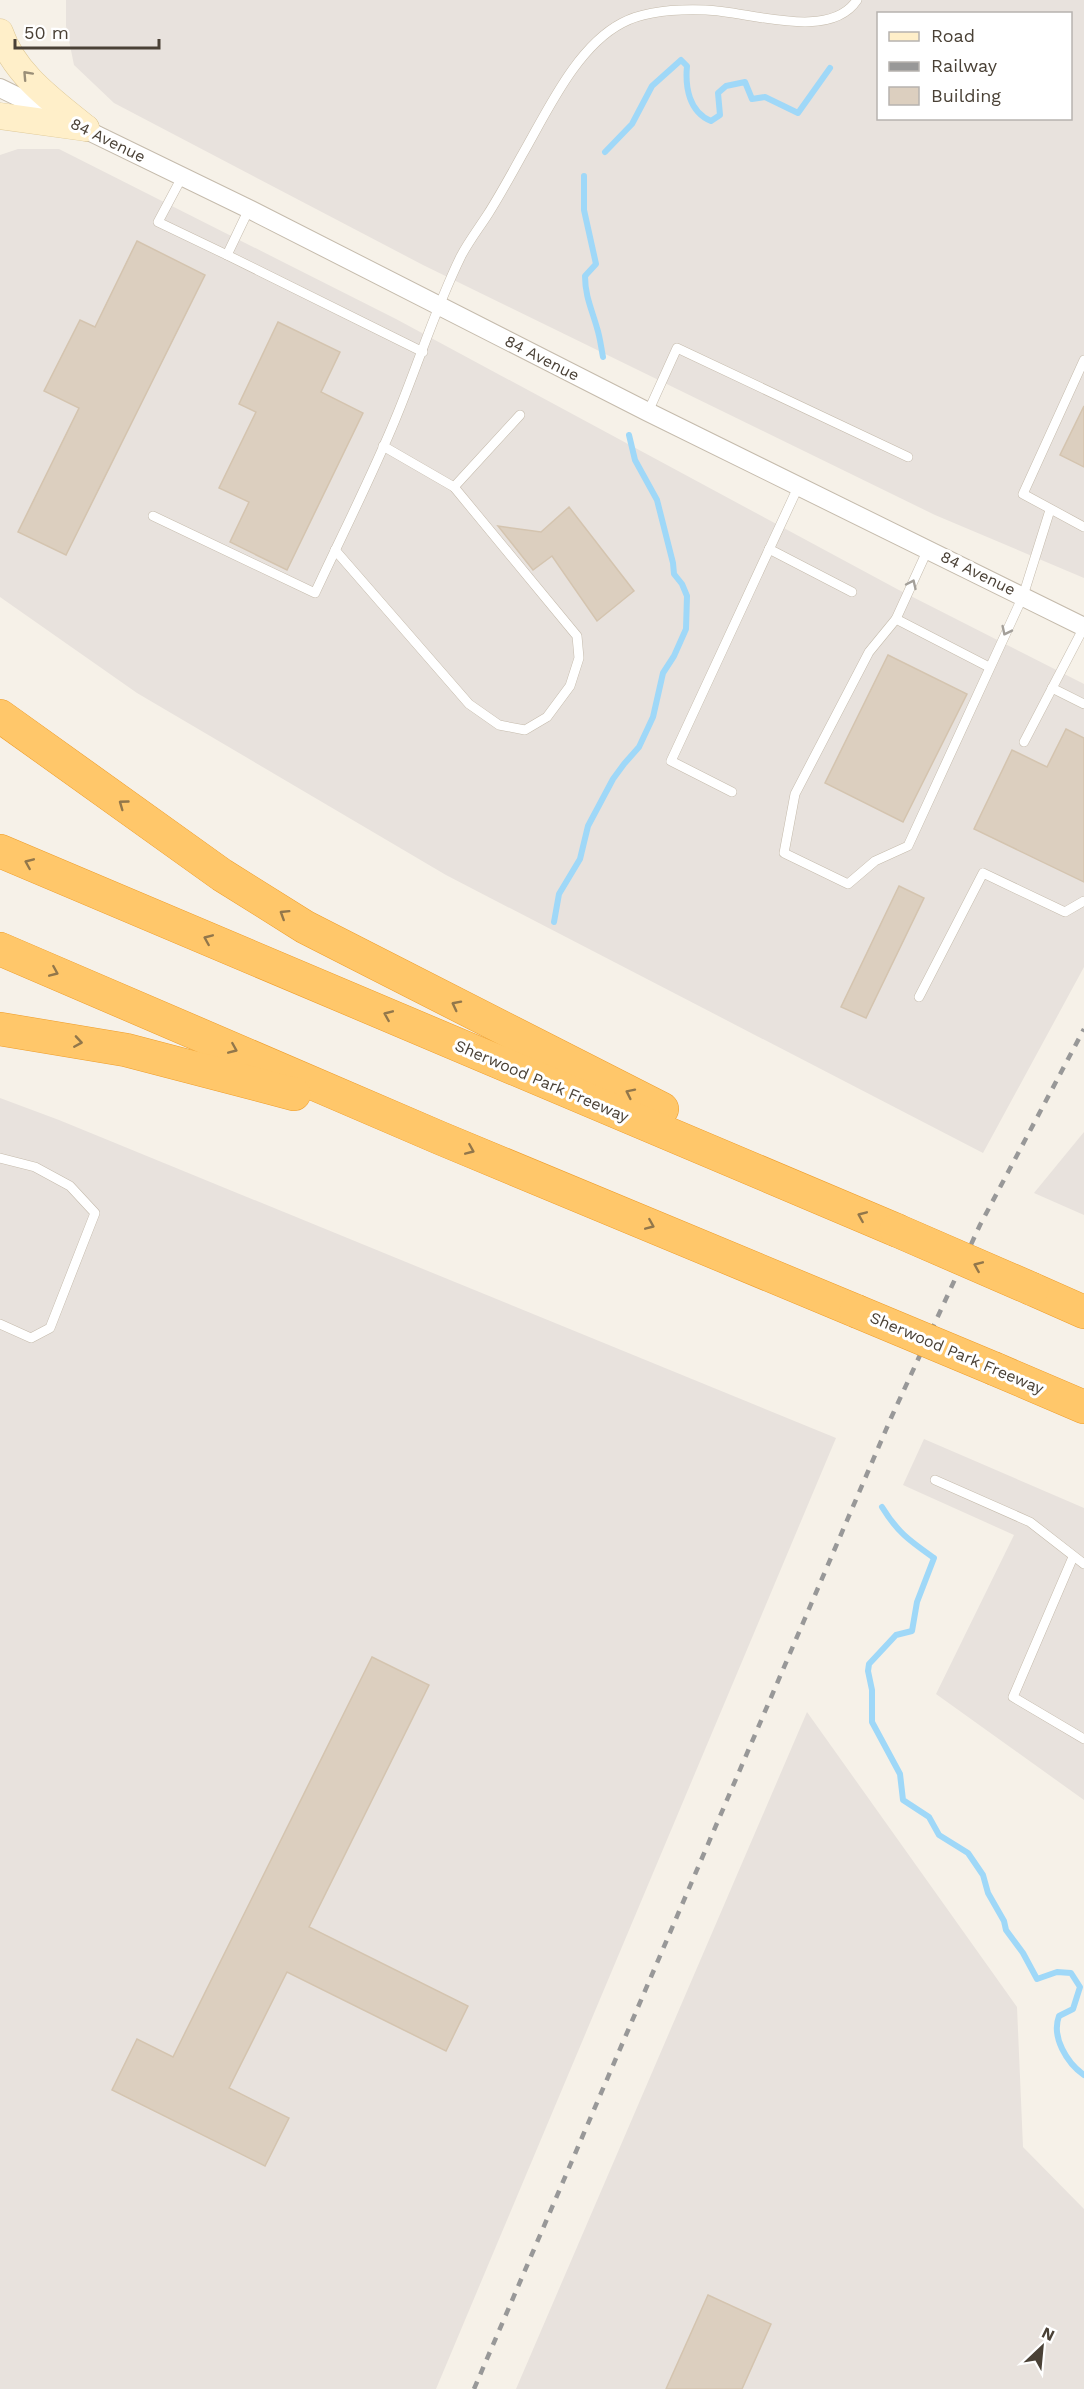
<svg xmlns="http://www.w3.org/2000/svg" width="1084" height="2389" viewBox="0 0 1084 2389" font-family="'Work Sans',sans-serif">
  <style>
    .industrial { fill: #e8e2dd; fill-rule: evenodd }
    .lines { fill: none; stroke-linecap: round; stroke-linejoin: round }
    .stream { stroke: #9fd8f8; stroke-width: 6 }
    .building { fill: #dccfbf; stroke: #d4c4af; stroke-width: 1.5 }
    .service-casing { stroke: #c5bbac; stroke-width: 10 }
    .minor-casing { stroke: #c5bbac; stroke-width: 20 }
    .secondary-casing { stroke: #ddc795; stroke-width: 27 }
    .motorway-casing { stroke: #ee9d2a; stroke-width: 34 }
    .service { stroke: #fff; stroke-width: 9 }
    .minor { stroke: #fff; stroke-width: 18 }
    .secondary { stroke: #ffefc9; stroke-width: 26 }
    .motorway { stroke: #ffc76a; stroke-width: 33 }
    .rail { stroke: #989898; stroke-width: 4.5; stroke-dasharray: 8 8; stroke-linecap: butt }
    .motorway-bridge-casing { stroke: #ee9d2a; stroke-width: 34; stroke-linecap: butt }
    .motorway-bridge { stroke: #ffc76a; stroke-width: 33 }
    .oneway { stroke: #9b8f78 }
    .oneway2 { stroke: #a4a09a }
    .oneway3 { stroke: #92774b }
    .labels { text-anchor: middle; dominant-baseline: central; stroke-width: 6; stroke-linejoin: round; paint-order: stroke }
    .street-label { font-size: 16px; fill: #4a4136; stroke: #fff }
  </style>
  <rect width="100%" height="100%" fill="#f6f1e8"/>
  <g class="industrial">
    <path d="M66,0H1084V578L935,515L423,265L114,103L74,65L66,26ZM878,14H1070V118H878Z"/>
    <path d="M18,149H59L396,319L897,589L1084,684V967L983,1153L446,875L137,693L0,597V155Z"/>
    <path d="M0,1098L59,1120L836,1438L436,2389H0Z"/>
    <path d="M1084,1132V1215L1034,1193Z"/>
    <path d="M924,1439L1084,1508V1800L936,1694L1014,1535L903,1485Z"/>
    <path d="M807,1712L1017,2007L1023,2147L1084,2209V2389H516Z"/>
  </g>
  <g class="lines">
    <g class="stream">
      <path d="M605,152L632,124L652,86L681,60L687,66C685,87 689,112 711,121L720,115L718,93L726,86L745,82L752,99L765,97L798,113L830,68"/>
      <path d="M584,176V210L596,264L585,276C585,296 592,310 597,328C600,337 601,347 603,357"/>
      <path d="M554,922L559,894L580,859L588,826L613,779L624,764L639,747L653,717L663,673L674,656L686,629L687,596L682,584L674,574L673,563L657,500L635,460L629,435"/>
      <path d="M882,1507C898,1533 910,1541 934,1558L917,1602L912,1631L896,1635L869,1664L868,1671L872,1690V1722L900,1774L903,1800L929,1817L939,1835L968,1853L983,1875L988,1893L1004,1921L1006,1930L1023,1953L1037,1979L1057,1972L1071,1973L1080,1987L1073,2009L1059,2016C1051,2037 1067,2063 1084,2075"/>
    </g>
  </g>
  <g class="building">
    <path d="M137,241L205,275L66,555L18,532L79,408L44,391L80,320L95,327Z"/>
    <path d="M278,322L340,352L321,392L363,413L287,570L230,542L249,502L219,488L256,412L239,404Z"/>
    <path d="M1084,406V467L1060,455Z"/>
    <path d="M569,507L634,591L597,621L552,556L533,570L498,526L541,532Z"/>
    <path d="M888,655L967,694L903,822L825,783Z"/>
    <path d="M1066,729L1084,738V882L974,829L1012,750L1047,767Z"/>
    <path d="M899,886L924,898L866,1018L841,1007Z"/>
    <path d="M372,1657L429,1685L309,1927L468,2006L446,2051L287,1972L229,2088L289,2118L265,2166L112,2090L137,2039L173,2057Z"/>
    <path d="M708,2295L771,2324L742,2389H666Z"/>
  </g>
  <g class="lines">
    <defs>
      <g id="service">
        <path d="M182,177L158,222L227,255"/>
        <path d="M249,209L227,255L423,352"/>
        <path d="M1084,360L1023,494L1084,527"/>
        <path d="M648,412L677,348L908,457"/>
        <path d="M383,446L454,487"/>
        <path d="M153,516L315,593C342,535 371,478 395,420C418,365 435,309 461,256C469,241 479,228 488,214C500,195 511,175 522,155C547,112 576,47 622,23C646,10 679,9 706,10C748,11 829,42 857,0"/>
        <path d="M769,549L852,592"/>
        <path d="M928,549L896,619L869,652L795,794L784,853L848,884L875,861L908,846L1023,596L1050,510"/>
        <path d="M335,550L469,704L499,725L525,730L547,717L570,686L579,658L577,636L454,487L520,415"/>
        <path d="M896,619L989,667"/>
        <path d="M1052,688L1084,704"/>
        <path d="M1024,742L1084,627"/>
        <path d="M732,792L671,761L799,485"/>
        <path d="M919,997L983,873L1065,912L1084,901"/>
        <path d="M0,1158L35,1167L70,1186L95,1213L50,1328L31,1338L0,1324"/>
        <path d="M935,1480L1030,1522L1084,1564"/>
        <path d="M1073,1557L1013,1697L1084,1739"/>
      </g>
      <path id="minor" d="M0,88L249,209L648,412L1084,627"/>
      <g id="secondary">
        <path d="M0,32C14,74 53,101 86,128"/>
        <path d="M0,116L86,128"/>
      </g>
      <g id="motorway">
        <path d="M0,716L222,875L305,927L662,1109"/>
        <path d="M0,851L896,1230"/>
        <path d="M0,949L440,1138L856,1311"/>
        <path d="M0,1029L126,1050L294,1094"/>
        <path d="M1032,1289L1084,1312"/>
        <path d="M995,1369L1084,1407"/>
      </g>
    </defs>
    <use href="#service" class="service-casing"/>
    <use href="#minor" class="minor-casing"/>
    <use href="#secondary" class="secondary-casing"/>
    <use href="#motorway" class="motorway-casing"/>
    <use href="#service" class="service"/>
    <use href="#minor" class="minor"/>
    <use href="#secondary" class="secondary"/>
    <use href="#motorway" class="motorway"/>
    <path class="rail" d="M474,2389L891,1418L980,1225L1084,1029"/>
    <defs>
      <g id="motorway-bridge">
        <path d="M896,1230L1032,1289"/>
        <path d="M856,1311L995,1369"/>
      </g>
    </defs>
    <use href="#motorway-bridge" class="motorway-bridge-casing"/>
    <use href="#motorway-bridge" class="motorway-bridge"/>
  </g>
  <defs><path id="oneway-chevron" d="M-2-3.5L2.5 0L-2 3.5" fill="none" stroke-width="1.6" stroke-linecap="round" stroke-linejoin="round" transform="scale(1.5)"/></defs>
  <use class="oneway" href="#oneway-chevron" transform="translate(27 75) rotate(-133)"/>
  <g class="oneway2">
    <use href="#oneway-chevron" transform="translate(912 584) rotate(-65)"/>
    <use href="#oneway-chevron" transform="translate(1006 631) rotate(116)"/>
  </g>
  <g class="oneway3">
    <use href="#oneway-chevron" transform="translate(123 804) rotate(-144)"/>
    <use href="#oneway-chevron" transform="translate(29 863) rotate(-157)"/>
    <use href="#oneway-chevron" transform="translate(284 914) rotate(-148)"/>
    <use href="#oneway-chevron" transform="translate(208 939) rotate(-157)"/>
    <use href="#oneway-chevron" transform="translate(54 972) rotate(23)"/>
    <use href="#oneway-chevron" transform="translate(456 1005) rotate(-153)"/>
    <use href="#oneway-chevron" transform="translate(388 1015) rotate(-157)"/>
    <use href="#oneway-chevron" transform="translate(78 1042) rotate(9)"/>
    <use href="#oneway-chevron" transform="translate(233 1049) rotate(23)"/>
    <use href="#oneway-chevron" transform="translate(630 1093) rotate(-154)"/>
    <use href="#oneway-chevron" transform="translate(470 1150) rotate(23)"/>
    <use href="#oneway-chevron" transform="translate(862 1216) rotate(-157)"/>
    <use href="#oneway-chevron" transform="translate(650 1225) rotate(23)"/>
    <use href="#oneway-chevron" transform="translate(978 1266) rotate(-157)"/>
  </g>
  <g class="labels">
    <g class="street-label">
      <text transform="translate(108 140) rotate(26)">84 Avenue</text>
      <text transform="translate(542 358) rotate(27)">84 Avenue</text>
      <text transform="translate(978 573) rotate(26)">84 Avenue</text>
      <text transform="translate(542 1081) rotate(23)">Sherwood Park Freeway</text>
      <text transform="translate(957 1353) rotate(23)">Sherwood Park Freeway</text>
    </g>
  </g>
  <rect x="877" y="12" width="195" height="108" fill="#ffffff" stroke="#b7b3af" stroke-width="1.5"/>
  <rect x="889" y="32" width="30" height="9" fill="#ffefc9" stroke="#b7b3af" stroke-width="1.5"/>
  <text x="931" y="42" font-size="18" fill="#4a4136">Road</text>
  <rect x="889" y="62" width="30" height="9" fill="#989898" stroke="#b7b3af" stroke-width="1.5"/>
  <text x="931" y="72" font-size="18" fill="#4a4136">Railway</text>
  <rect x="889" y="87" width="30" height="18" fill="#dccfbf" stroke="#b7b3af" stroke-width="1.5"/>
  <text x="931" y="102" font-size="18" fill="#4a4136">Building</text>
  <g transform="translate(1042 2347) rotate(26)" stroke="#ffffff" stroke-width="4.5" paint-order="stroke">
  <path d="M0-4.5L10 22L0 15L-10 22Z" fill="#4a4136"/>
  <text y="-9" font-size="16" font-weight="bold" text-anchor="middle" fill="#4a4136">N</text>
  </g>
  <path d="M15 39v9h144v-9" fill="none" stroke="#4a4136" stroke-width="3"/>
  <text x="24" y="39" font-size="18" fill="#4a4136" stroke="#ffffff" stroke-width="4.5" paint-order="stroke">50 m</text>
</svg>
